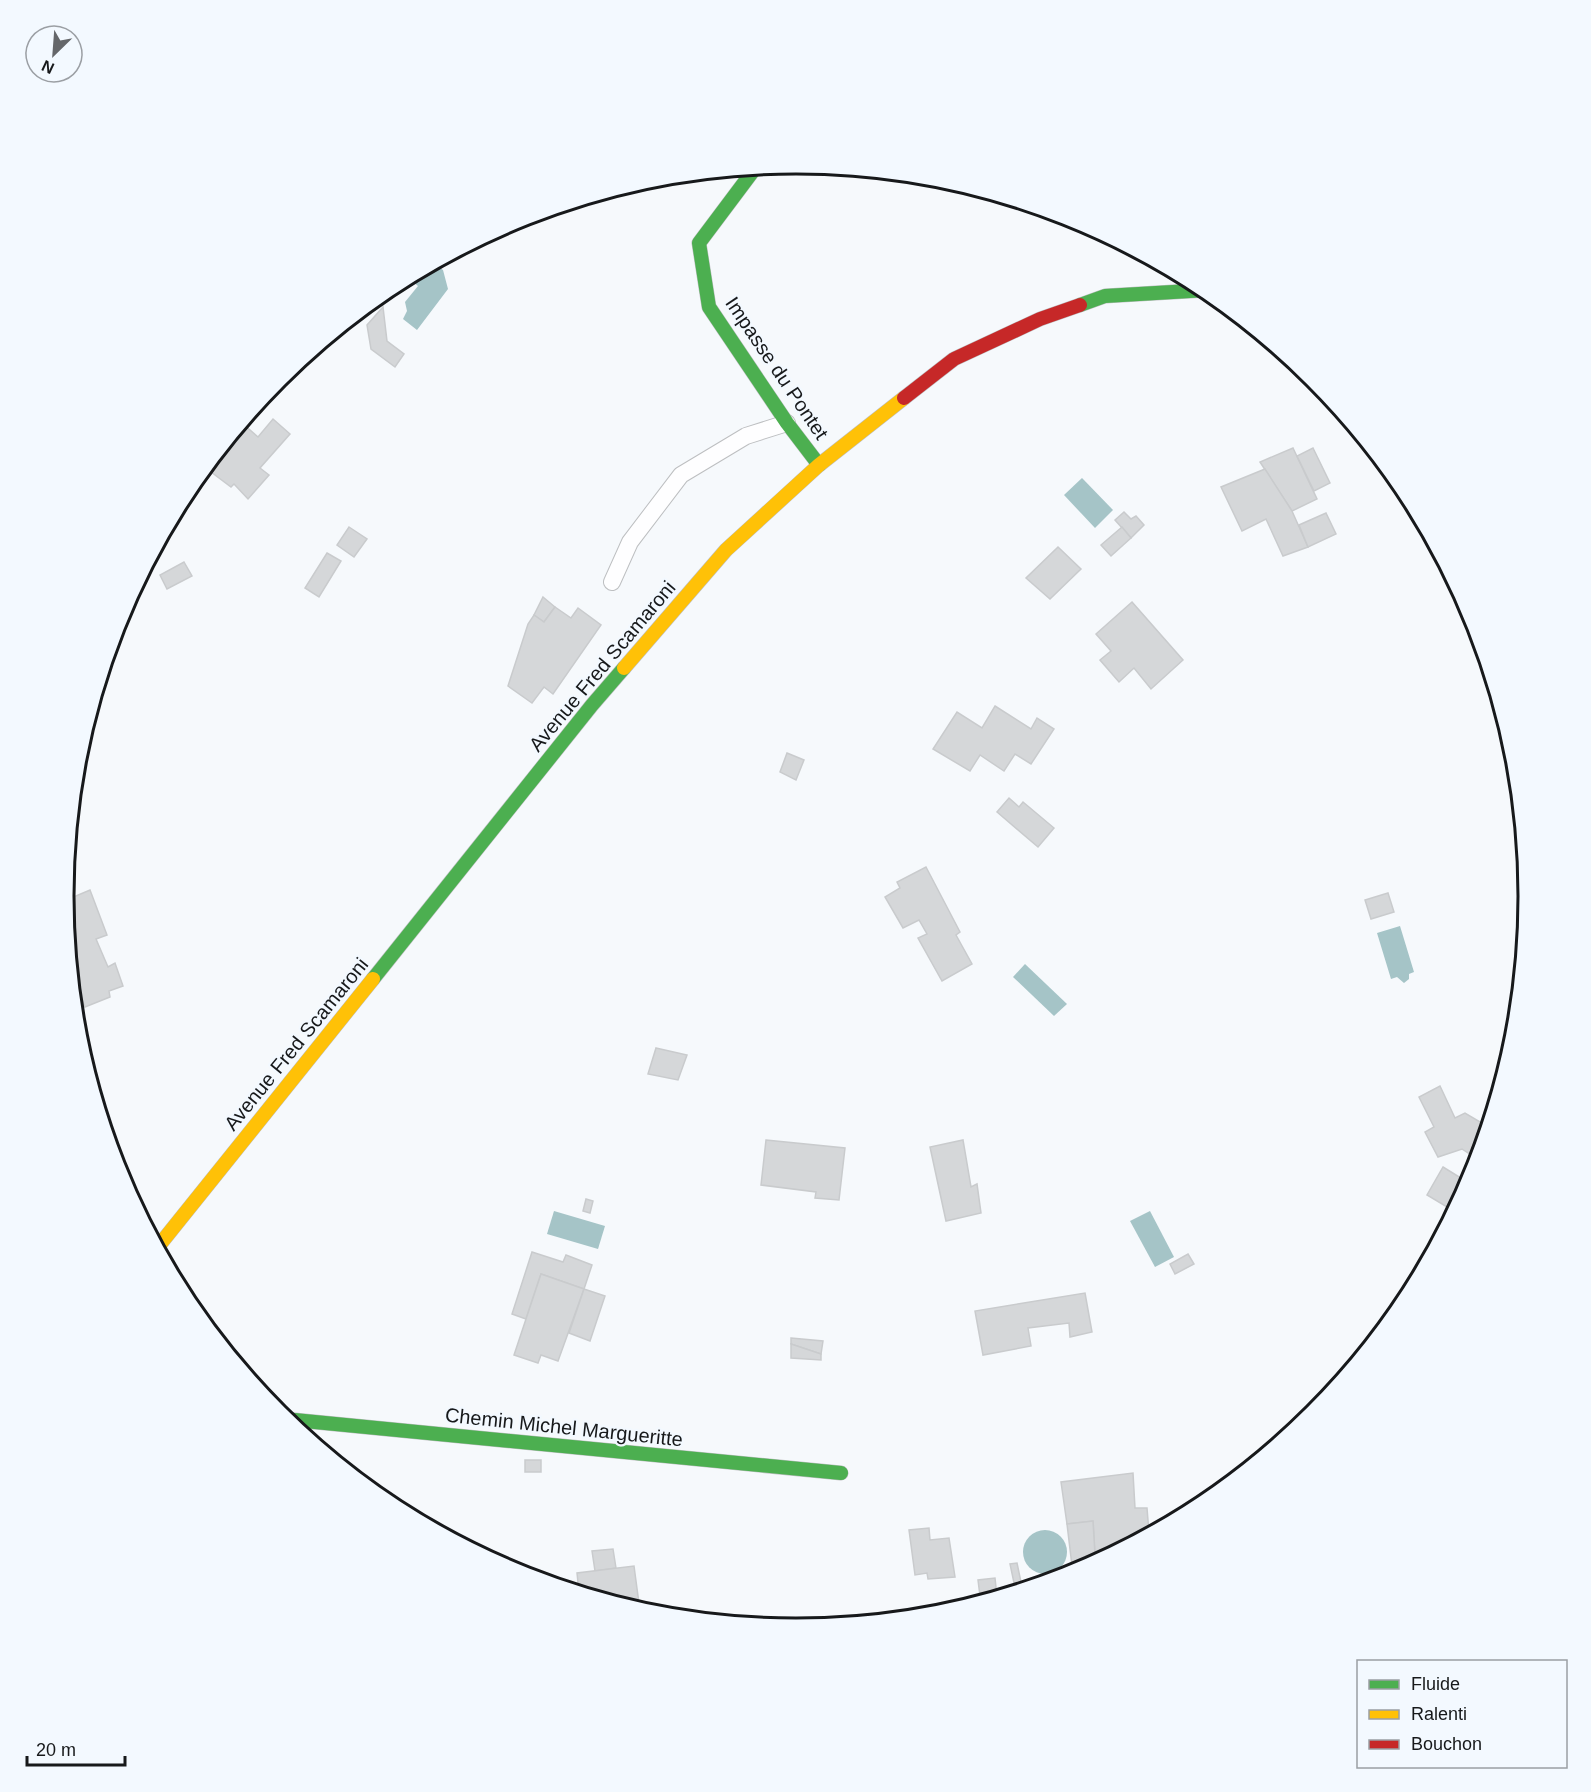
<svg xmlns="http://www.w3.org/2000/svg" width="1591" height="1792" viewBox="0 0 1591 1792" font-family="Arial,sans-serif">
  <style>
    .water { fill: #a5c4c7 }
    .building { fill: #d5d7d9; stroke: #c9cbcd; stroke-width: 1.5 }
    .lines { fill: none; stroke-linecap: round; stroke-linejoin: round }
    .lane-casing { stroke: #bdbfc1; stroke-width: 18 }
    .fast-casing { stroke: #bdbfc1; stroke-width: 15 }
    .slow-casing { stroke: #bdbfc1; stroke-width: 15 }
    .jam-casing { stroke: #bdbfc1; stroke-width: 15 }
    .lane { stroke: #fefeff; stroke-width: 16 }
    .fast { stroke: #4caf50; stroke-width: 14 }
    .slow { stroke: #ffc107; stroke-width: 14 }
    .jam { stroke: #c62828; stroke-width: 14 }
    .labels { text-anchor: middle; dominant-baseline: central; stroke-width: 4.5; stroke-linejoin: round; paint-order: stroke }
    .street-label { font-size: 20px; fill: #17191b; stroke: #f3f9ff }
    .rim { fill: none; stroke: #17191b; stroke-width: 3 }
  </style>
  <rect width="100%" height="100%" fill="#f6f9fc"/>
  <g class="water">
    <path d="M434,263L443,270L448,289L417,330L403,319L407,311L405,302L418,286L412,281L420,270Z"/>
    <path d="M1082,478L1113,510L1095,528L1064,495Z"/>
    <path d="M1400,926L1414,972L1409,974V979L1404,983L1397,977L1391,979L1377,933Z"/>
    <path d="M1025,964L1067,1004L1054,1016L1013,977Z"/>
    <path d="M554,1211L605,1226L598,1249L547,1234Z"/>
    <path d="M1150,1211L1174,1257L1155,1267L1130,1221Z"/>
    <circle cx="1045" cy="1552" r="22"/>
  </g>
  <g class="building">
    <path d="M383,307L387,341L404,354L395,367L371,349L367,325Z"/>
    <path d="M273,419L290,434L260,468L269,475L248,499L234,484L231,487L207,469L196,483L193,481L241,422L258,437Z"/>
    <path d="M1293,448L1317,499L1292,511L1260,462Z"/>
    <path d="M1313,448L1330,483L1314,491L1297,456Z"/>
    <path d="M1265,469L1292,511L1308,547L1283,556L1266,519L1242,531L1221,487Z"/>
    <path d="M1124,512L1131,519L1136,516L1144,525L1131,538L1115,520Z"/>
    <path d="M1326,513L1336,534L1308,547L1299,525Z"/>
    <path d="M349,527L367,539L354,557L337,545Z"/>
    <path d="M1122,527L1131,538L1111,556L1101,545Z"/>
    <path d="M1058,547L1081,569L1050,599L1026,578Z"/>
    <path d="M327,553L341,561L319,597L305,588Z"/>
    <path d="M184,562L192,576L167,589L160,575Z"/>
    <path d="M543,597L555,607L544,622L534,615Z"/>
    <path d="M1132,602L1183,660L1151,689L1134,668L1119,682L1100,660L1111,651L1096,634Z"/>
    <path d="M555,607L571,618L578,608L601,625L553,694L544,687L532,703L508,686L528,624L534,615L544,622Z"/>
    <path d="M995,706L1031,729L1037,718L1054,729L1031,764L1015,754L1004,771L980,755L970,771L933,749L957,712L982,728Z"/>
    <path d="M787,753L804,760L796,780L780,772Z"/>
    <path d="M1009,798L1019,807L1023,802L1054,828L1038,847L997,812Z"/>
    <path d="M926,867L960,932L956,935L972,964L942,981L918,938L927,934L919,920L903,928L885,897L900,888L897,882Z"/>
    <path d="M90,890L107,935L96,939L108,967L115,963L123,986L109,991L110,997L85,1007L70,968L64,901Z"/>
    <path d="M1388,893L1394,912L1371,919L1365,900Z"/>
    <path d="M656,1048L687,1055L678,1080L648,1074Z"/>
    <path d="M1440,1086L1455,1118L1465,1113L1487,1126L1483,1133L1485,1134L1476,1165L1472,1162L1474,1157L1462,1149L1438,1157L1425,1132L1434,1127L1419,1097Z"/>
    <path d="M766,1140L845,1148L839,1200L815,1198L816,1192L761,1185Z"/>
    <path d="M963,1140L971,1187L977,1184L981,1213L946,1221L930,1147Z"/>
    <path d="M1443,1167L1469,1183L1452,1210L1427,1195Z"/>
    <path d="M586,1199L593,1201L590,1213L583,1211Z"/>
    <path d="M532,1252L563,1262L566,1255L592,1265L584,1289L541,1274L526,1319L512,1314Z"/>
    <path d="M1188,1254L1194,1264L1175,1274L1170,1264Z"/>
    <path d="M541,1274L584,1289L558,1361L541,1355L538,1363L514,1355Z"/>
    <path d="M584,1289L605,1296L590,1341L569,1333Z"/>
    <path d="M1085,1293L1092,1332L1070,1337L1069,1323L1028,1328L1031,1346L983,1355L975,1311Z"/>
    <path d="M791,1338L823,1341L821,1354L791,1344Z"/>
    <path d="M791,1344L821,1354V1360L791,1358Z"/>
    <rect x="525" y="1460" width="16" height="12"/>
    <path d="M1133,1473L1135,1508H1147L1149,1533L1087,1567L1086,1556L1095,1555L1093,1521L1067,1524L1061,1482Z"/>
    <path d="M1093,1521L1095,1555L1086,1556L1087,1567L1073,1574L1067,1524Z"/>
    <path d="M929,1528L930,1540L949,1538L955,1577L928,1579L927,1573L915,1575L909,1530Z"/>
    <path d="M613,1549L616,1568L595,1571L592,1551Z"/>
    <path d="M1017,1563L1021,1582L1014,1583L1010,1564Z"/>
    <path d="M634,1566L640,1611L579,1592L577,1573Z"/>
    <path d="M995,1578L997,1597L983,1601L982,1596H980L978,1580Z"/>
  </g>
  <g class="lines">
    <defs>
      <path id="lane" d="M612,582L630,542L681,475L746,436L787,423"/>
      <g id="fast">
        <path d="M756,167L699,243L709,307L787,423L819,465"/>
        <path d="M1080,305L1105,296L1207,290"/>
        <path d="M373,979L592,705L624,668"/>
        <path d="M284,1419L841,1473"/>
      </g>
      <g id="slow">
        <path d="M624,668L726,550L819,465L904,398"/>
        <path d="M157,1248L373,979"/>
      </g>
      <path id="jam" d="M904,398L954,359L1040,319L1080,305"/>
    </defs>
    <use href="#lane" class="lane-casing"/>
    <use href="#fast" class="fast-casing"/>
    <use href="#slow" class="slow-casing"/>
    <use href="#jam" class="jam-casing"/>
    <use href="#lane" class="lane"/>
    <use href="#fast" class="fast"/>
    <use href="#slow" class="slow"/>
    <use href="#jam" class="jam"/>
  </g>
  <g class="labels">
    <g class="street-label">
      <text transform="translate(777 368) rotate(56)">Impasse du Pontet</text>
      <text transform="translate(602 666) rotate(-50)">Avenue Fred Scamaroni</text>
      <text transform="translate(296 1044) rotate(-51)">Avenue Fred Scamaroni</text>
      <text transform="translate(564 1427) rotate(6)">Chemin Michel Margueritte</text>
    </g>
  </g>
  <path d="M0 0H1591V1792H0ZM74 896a722 722 0 1 1 1444 0a722 722 0 1 1-1444 0Z" fill="#f3f9ff" fill-rule="evenodd"/>
  <path class="rim" d="M74 896a722 722 0 1 1 1444 0a722 722 0 1 1-1444 0Z"/>
  <rect x="1357" y="1660" width="210" height="108" fill="#f3f9ff" stroke="#9b9fa4" stroke-width="1.5"/>
  <rect x="1369" y="1680" width="30" height="9" fill="#4caf50" stroke="#9b9fa4" stroke-width="1.5"/>
  <text x="1411" y="1690" font-size="18" fill="#17191b">Fluide</text>
  <rect x="1369" y="1710" width="30" height="9" fill="#ffc107" stroke="#9b9fa4" stroke-width="1.5"/>
  <text x="1411" y="1720" font-size="18" fill="#17191b">Ralenti</text>
  <rect x="1369" y="1740" width="30" height="9" fill="#c62828" stroke="#9b9fa4" stroke-width="1.5"/>
  <text x="1411" y="1750" font-size="18" fill="#17191b">Bouchon</text>
  <g transform="translate(54 54) rotate(205)"><circle r="28" fill="#f3f9ff" stroke="#9b9fa4" stroke-width="1.5"/>
  <path d="M0-4.5L10 22L0 15L-10 22Z" fill="#65676a"/>
  <text y="-9" font-size="16" font-weight="bold" text-anchor="middle" fill="#17191b">N</text>
  </g>
  <path d="M27 1756v9h98v-9" fill="none" stroke="#17191b" stroke-width="3"/>
  <text x="36" y="1756" font-size="18" fill="#17191b" stroke="#f3f9ff" stroke-width="4.5" paint-order="stroke">20 m</text>
</svg>
